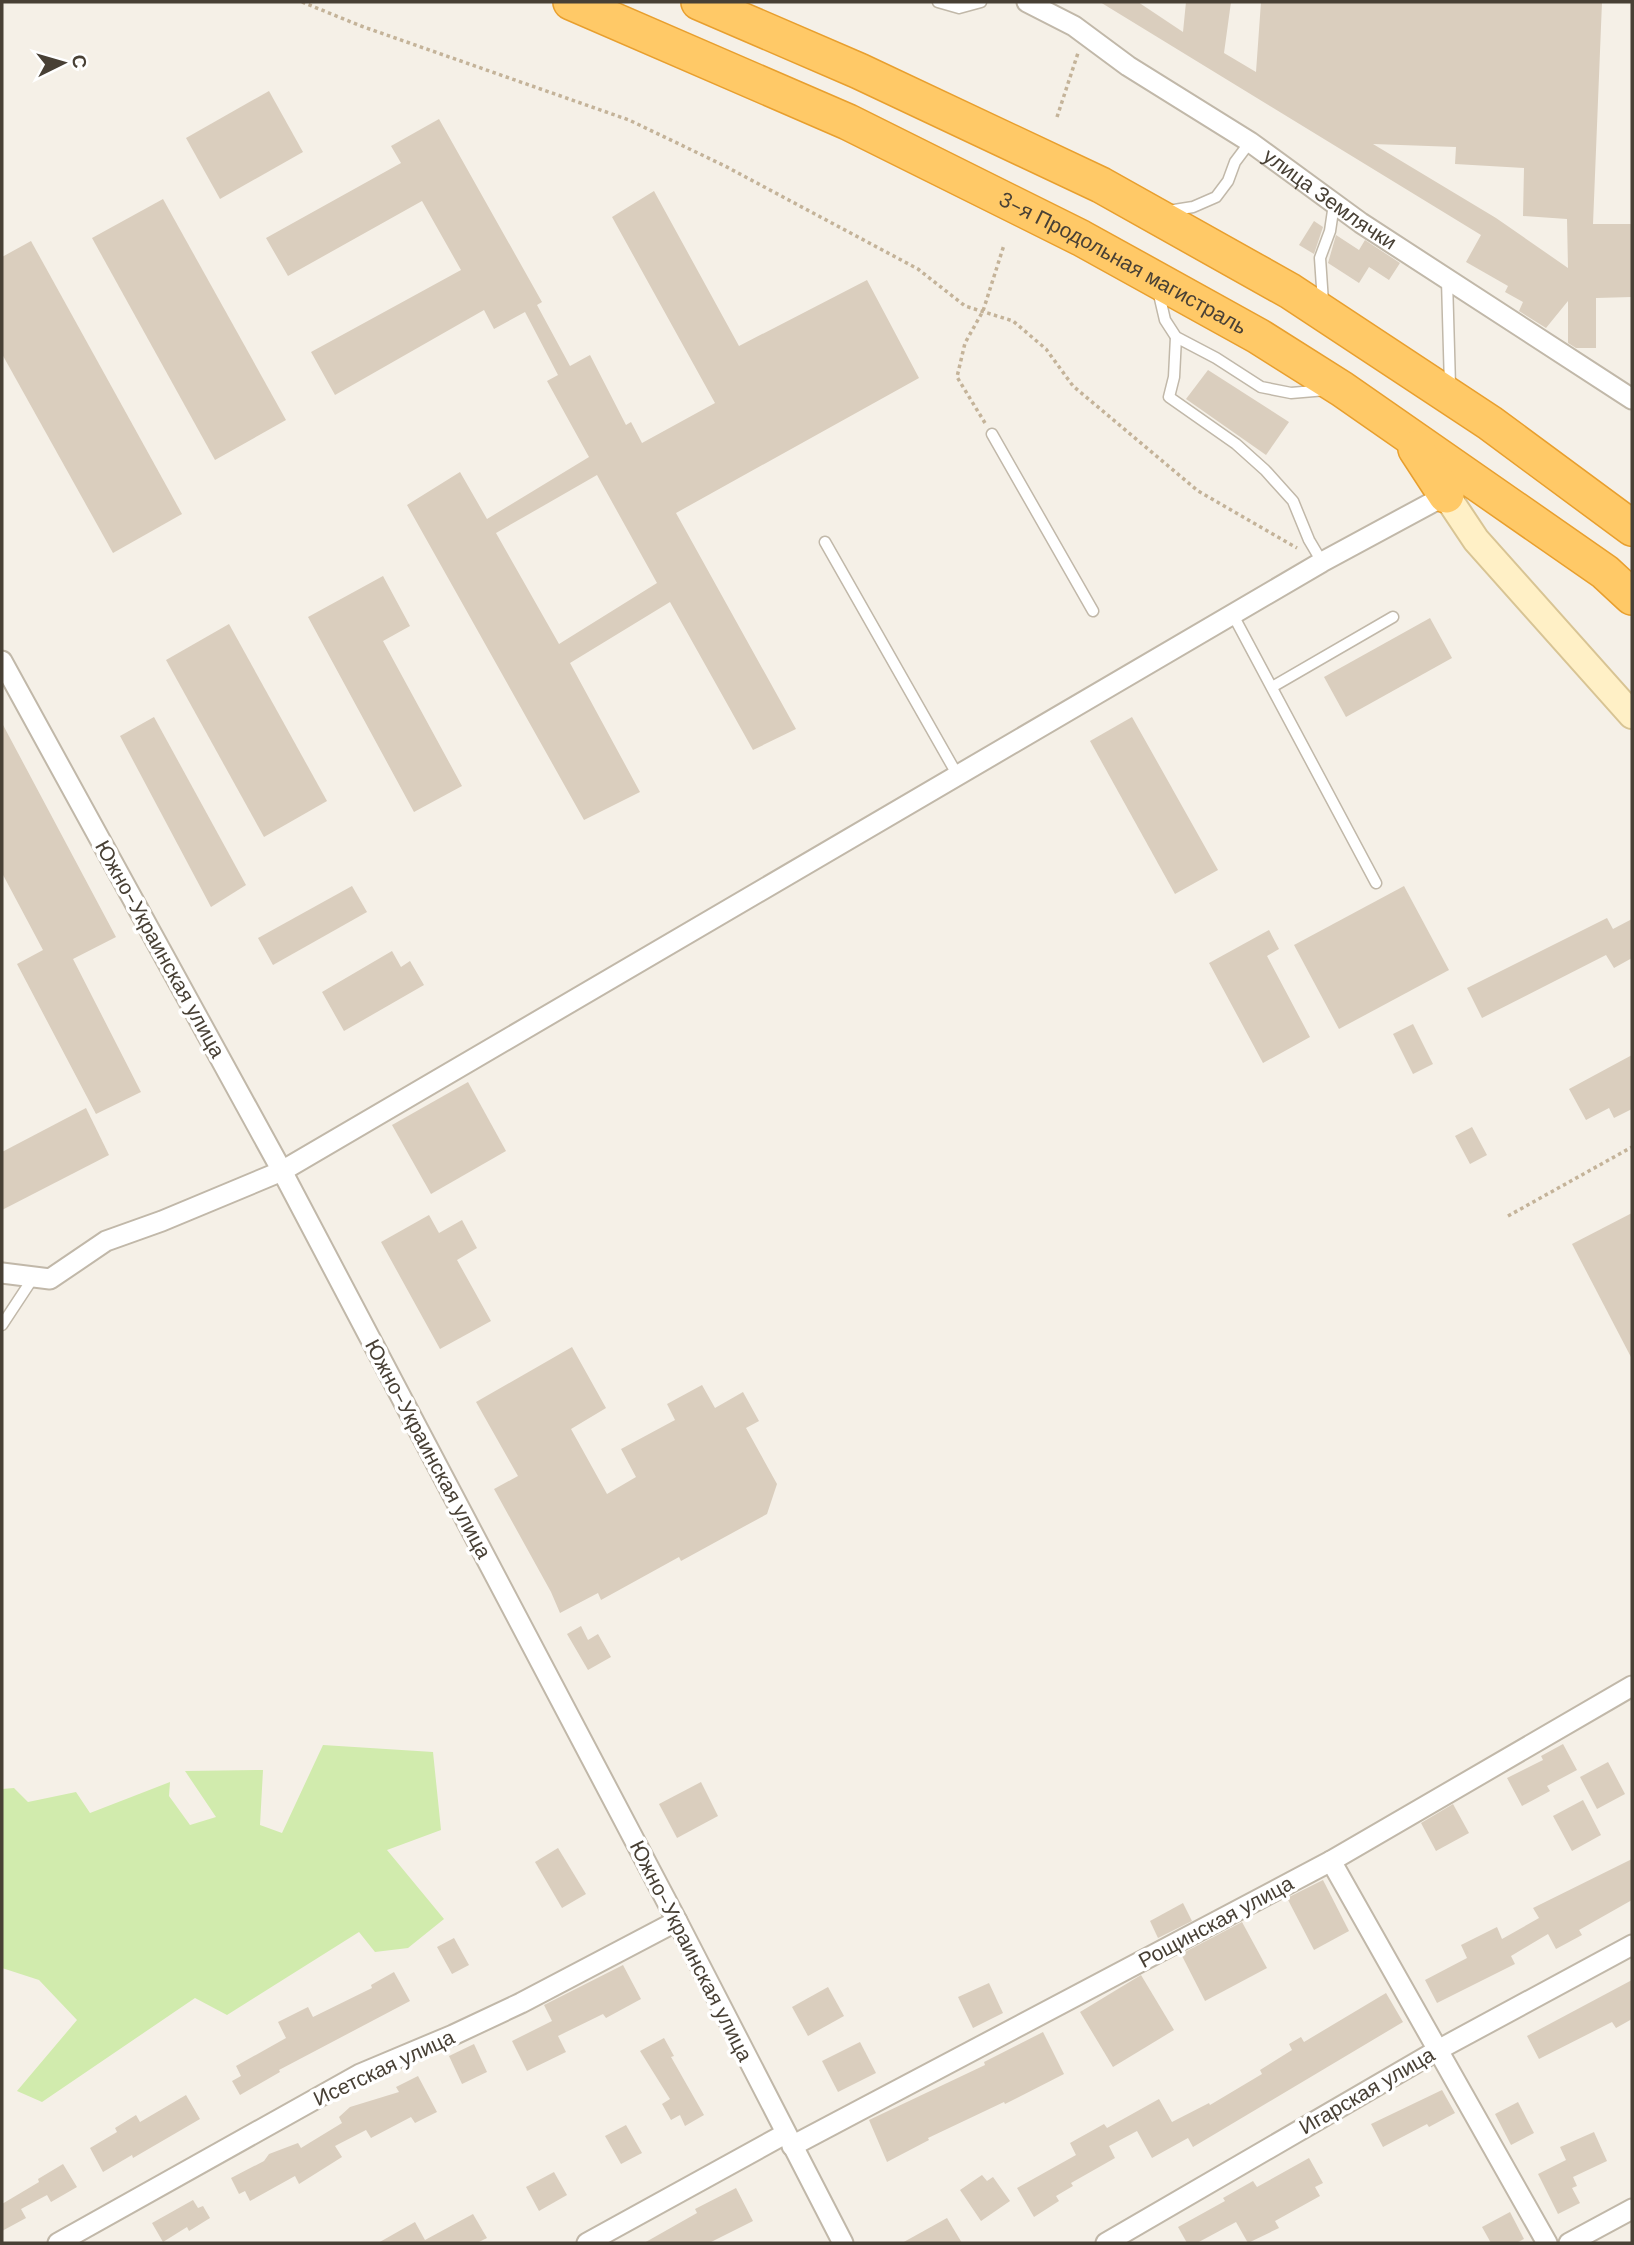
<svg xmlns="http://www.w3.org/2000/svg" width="1634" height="2245" viewBox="0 0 1634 2245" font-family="'DM Sans',sans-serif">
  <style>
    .green { fill: #d1ebad }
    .building { fill: #dacebe; fill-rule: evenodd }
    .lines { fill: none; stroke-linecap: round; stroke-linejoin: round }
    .lane-casing { stroke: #c1b8a9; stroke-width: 13 }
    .street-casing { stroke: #c1b8a9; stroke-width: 23 }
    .secondary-casing { stroke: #d8c494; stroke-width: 30 }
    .highway-casing { stroke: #e89f2e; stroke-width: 38 }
    .path { stroke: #c4b399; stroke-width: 3.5; stroke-dasharray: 3.5 3.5; stroke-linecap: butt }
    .lane { stroke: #fff; stroke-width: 10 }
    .street { stroke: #fff; stroke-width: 19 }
    .secondary { stroke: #fff0c6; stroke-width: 26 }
    .highway { stroke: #ffc967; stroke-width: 35 }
    .labels { text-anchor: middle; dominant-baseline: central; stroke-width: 7; stroke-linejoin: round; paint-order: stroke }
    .street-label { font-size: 21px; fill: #484035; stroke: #fff }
  </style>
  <rect width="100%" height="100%" fill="#f5f0e7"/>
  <path class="green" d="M323,1745L433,1752L441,1830L387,1850L444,1919L408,1948L375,1952L359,1932L227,2015L195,1998L42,2102L17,2091L77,2020L39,1980L2,1968V1789L14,1788L28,1802L76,1792L90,1813L170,1782L169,1796L190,1825L216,1817L185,1771L263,1770L260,1825L282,1833Z"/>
  <g class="building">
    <path d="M1100,2H1138L1183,32L1186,2H1231L1224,53L1256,72L1261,2H1602L1593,224H1632V297L1596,298V348H1576L1568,343V301L1546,328L1519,311L1523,302L1505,292L1508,286L1466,262L1481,235ZM1373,144L1456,147L1455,164L1524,168L1523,216L1567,219L1568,268L1496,218Z"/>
    <path d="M269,91L303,152L220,199L186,138Z"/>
    <path d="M439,119L542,302L537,305L570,366L590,355L626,425L631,422L642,443L715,403L612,217L654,191L739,346L867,280L919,378L676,513L796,729L753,750L670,602L570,663L640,792L584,820L407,505L460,472L487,519L589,457L547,381L558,375L525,312L494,329L484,310L335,395L311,352L461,270L422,201L288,276L266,238L401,163L391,146ZM597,475L657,583L559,644L496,533Z"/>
    <path d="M163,199L286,420L215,460L92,238Z"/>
    <path d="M1314,221L1323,227L1314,254L1299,245Z"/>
    <path d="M1336,235L1359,250L1365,240L1400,263L1389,280L1369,267L1359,283L1328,263Z"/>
    <path d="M31,241L182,514L113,553L2,354V257Z"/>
    <path d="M1208,370L1289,422L1266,455L1186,399Z"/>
    <path d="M383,576L410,626L383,641L462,786L414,812L308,617Z"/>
    <path d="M1430,618L1452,658L1346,717L1324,677Z"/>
    <path d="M229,624L327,801L264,837L166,660Z"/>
    <path d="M154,717L246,885L211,907L120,736Z"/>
    <path d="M1132,717L1218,870L1175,894L1090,741Z"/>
    <path d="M2,723L116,937L73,959L141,1092L96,1114L17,964L43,950L2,873Z"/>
    <path d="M352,886L367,912L273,965L258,938Z"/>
    <path d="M1404,886L1449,970L1339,1029L1294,945Z"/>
    <path d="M1607,918L1613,929L1632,919V958L1614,968L1606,955L1482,1018L1467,988Z"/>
    <path d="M1269,930L1279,949L1267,956L1310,1037L1263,1063L1209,963Z"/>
    <path d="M392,951L401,967L410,961L424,985L344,1031L322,992Z"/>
    <path d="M1413,1024L1433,1064L1413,1074L1393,1034Z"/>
    <path d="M1632,1055V1109L1614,1118L1609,1108L1586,1120L1569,1089Z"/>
    <path d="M468,1082L506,1151L431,1194L392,1125Z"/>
    <path d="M86,1108L109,1155L2,1210V1152Z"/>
    <path d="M1472,1127L1487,1155L1470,1164L1455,1136Z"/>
    <path d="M1632,1213V1359L1572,1244Z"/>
    <path d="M429,1215L439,1233L462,1220L477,1248L457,1260L491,1321L440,1349L381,1242Z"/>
    <path d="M572,1347L606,1408L571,1429L607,1494L636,1477L621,1449L675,1420L667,1404L702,1385L715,1408L743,1392L759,1421L746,1428L777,1484L767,1514L681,1561L679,1557L601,1600L598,1593L560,1613L551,1592L494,1489L518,1476L476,1402Z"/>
    <path d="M581,1626L588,1640L598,1634L611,1657L588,1670L567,1634Z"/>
    <path d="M1563,1744L1577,1770L1547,1786L1550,1791L1522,1806L1507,1778L1543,1760L1541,1756Z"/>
    <path d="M1608,1762L1625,1794L1597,1809L1580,1777Z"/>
    <path d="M701,1782L718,1816L677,1838L659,1804Z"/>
    <path d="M1583,1800L1601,1835L1572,1851L1553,1816Z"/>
    <path d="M1453,1804L1469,1833L1436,1851L1421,1823Z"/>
    <path d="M558,1848L586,1894L562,1908L535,1862Z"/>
    <path d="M1632,1859V1900L1579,1930L1582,1935L1556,1949L1548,1934L1511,1956L1515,1964L1437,2003L1425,1980L1467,1958L1461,1945L1497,1927L1502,1939L1539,1918L1533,1908Z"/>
    <path d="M1323,1880L1349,1931L1314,1950L1287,1898Z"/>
    <path d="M1183,1903L1192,1921L1158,1938L1150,1921Z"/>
    <path d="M1242,1922L1267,1968L1205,2001L1181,1954Z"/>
    <path d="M454,1938L469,1965L452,1974L437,1947Z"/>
    <path d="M623,1965L641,1999L606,2018L603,2014L558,2036L566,2052L527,2071L512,2041L552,2021L544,2005Z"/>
    <path d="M394,1972L410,2001L279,2070L280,2072L240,2095L232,2081L241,2076L236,2066L286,2038L278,2022L308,2007L313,2017L372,1988L371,1985Z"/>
    <path d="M1141,1975L1174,2030L1113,2067L1080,2012Z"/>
    <path d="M1632,1980V2019L1616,2028L1612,2022L1539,2059L1527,2036Z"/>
    <path d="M989,1983L1003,2013L973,2028L958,1997Z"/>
    <path d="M828,1987L844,2016L808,2036L792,2007Z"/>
    <path d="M1386,1993L1403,2022L1193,2147L1188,2138L1152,2158L1137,2131L1109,2146L1115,2158L1071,2183L1073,2186L1056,2196L1059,2201L1034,2217L1017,2188L1076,2155L1070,2143L1104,2124L1107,2128L1159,2099L1172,2122L1209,2103L1210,2105L1262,2074L1260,2070L1292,2050L1289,2044L1301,2037L1304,2042Z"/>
    <path d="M1043,2032L1064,2074L1005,2104L1004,2102L928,2138L929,2140L887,2162L869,2120L985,2065L984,2062Z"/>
    <path d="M664,2038L674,2056L671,2057L704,2115L685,2126L680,2115L671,2120L662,2104L670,2099L640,2051Z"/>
    <path d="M860,2042L876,2073L838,2092L822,2061Z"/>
    <path d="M474,2044L487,2072L462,2084L449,2056Z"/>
    <path d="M418,2076L437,2112L415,2123L411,2117L371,2138L366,2130L335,2146L342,2157L299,2184L295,2176L250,2201L245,2191L239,2194L231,2178L264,2161L269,2154L298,2143L301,2148L342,2123L339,2117L350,2107L399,2092L396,2087Z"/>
    <path d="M1442,2090L1455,2113L1429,2127L1427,2124L1383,2147L1371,2124Z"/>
    <path d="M186,2095L200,2119L133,2158L132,2155L103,2172L90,2148L117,2132L115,2128L136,2115L140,2122Z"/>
    <path d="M1518,2102L1534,2133L1511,2145L1495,2114Z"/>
    <path d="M626,2125L642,2153L621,2164L605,2136Z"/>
    <path d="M1594,2132L1607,2161L1573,2177L1577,2186L1572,2188L1580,2203L1558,2214L1538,2174L1566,2160L1560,2147Z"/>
    <path d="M1309,2158L1323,2183L1315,2187L1320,2196L1275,2221L1279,2228L1248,2243L1236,2222L1197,2243H1187L1178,2227L1225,2201L1223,2198L1253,2181L1257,2187Z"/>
    <path d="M63,2164L77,2187L51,2202L47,2195L21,2209L26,2218L2,2231V2204L39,2182L38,2179Z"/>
    <path d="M554,2172L567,2195L539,2211L526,2187Z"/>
    <path d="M982,2175L987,2181L993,2177L1010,2201L981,2221L960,2190Z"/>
    <path d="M736,2188L753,2221L709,2243H644L697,2213L695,2209Z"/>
    <path d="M193,2200L198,2208L203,2206L210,2218L189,2231L187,2227L163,2242L152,2223Z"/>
    <path d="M1510,2212L1524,2239L1516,2243H1491L1482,2227Z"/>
    <path d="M473,2214L487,2238L477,2243H378L415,2222L425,2240Z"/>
    <path d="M947,2218L962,2243H902Z"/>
  </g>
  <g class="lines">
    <defs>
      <g id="lane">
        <path d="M938,2L959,8L981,2"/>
        <path d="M1168,211L1193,207L1216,197L1228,181L1235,162L1250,142"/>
        <path d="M1447,280L1450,386"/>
        <path d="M1158,290L1165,320L1176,337L1216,358L1261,387L1291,393L1326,390"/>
        <path d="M1323,302L1320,258L1330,231L1334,204"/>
        <path d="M1176,337L1174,377L1169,397L1236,444L1265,470L1293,501L1309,540L1322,562"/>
        <path d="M992,434L1093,611"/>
        <path d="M825,542L958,776"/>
        <path d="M1233,615L1376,883"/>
        <path d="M1272,687L1393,617"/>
        <path d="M2,1325L33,1278"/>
      </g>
      <g id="street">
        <path id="s1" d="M1027,2L1074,26L1128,66L1250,142L1361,223L1632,399"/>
        <path d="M2,661L282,1171L677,1921L843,2243"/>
        <path d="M2,1273L50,1279L106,1241L162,1221L282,1171L1322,562L1446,495"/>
        <path d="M1331,1861L1547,2243"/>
        <path d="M792,2146L1331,1861L1632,1686"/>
        <path d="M58,2243L360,2074L453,2035L521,2003L677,1921"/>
        <path d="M587,2243L785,2134"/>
        <path d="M1106,2243L1438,2050L1632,1945"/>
        <path d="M1569,2243L1632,2209"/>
      </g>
      <path id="secondary" d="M1446,495L1476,540L1632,715"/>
      <g id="highway">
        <path id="s2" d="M571,2L848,122L1081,238L1258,336L1342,389L1605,572L1632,597"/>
        <path d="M699,2L859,71L1101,185L1290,291L1490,423L1632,528"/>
        <path d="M1416,449L1446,495"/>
      </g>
    </defs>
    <use href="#lane" class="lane-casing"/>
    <use href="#street" class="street-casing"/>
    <use href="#secondary" class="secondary-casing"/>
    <use href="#highway" class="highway-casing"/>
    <g class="path">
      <path d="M302,2L361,26L629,120L725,166L918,269L965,306L1013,321L1046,349L1073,386L1198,491L1297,548"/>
      <path d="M1057,117L1078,53"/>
      <path d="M985,423L957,377L965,343L983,311L1004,245"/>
      <path d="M1508,1216L1632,1147"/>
    </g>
    <use href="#lane" class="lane"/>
    <use href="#street" class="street"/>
    <use href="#secondary" class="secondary"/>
    <use href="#highway" class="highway"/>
  </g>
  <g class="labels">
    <g class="street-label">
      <text stroke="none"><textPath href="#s1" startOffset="362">улица Землячки</textPath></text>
      <text stroke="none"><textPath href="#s2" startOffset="611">3-я Продольная магистраль</textPath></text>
      <text transform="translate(160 949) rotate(61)">Южно-Украинская улица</text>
      <text transform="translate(428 1449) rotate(62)">Южно-Украинская улица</text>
      <text transform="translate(1216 1922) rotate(-28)">Рощинская улица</text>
      <text transform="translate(691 1951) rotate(63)">Южно-Украинская улица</text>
      <text transform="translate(384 2068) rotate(-25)">Исетская улица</text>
      <text transform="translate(1367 2091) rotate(-30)">Игарская улица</text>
    </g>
  </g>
  <rect width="1634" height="2245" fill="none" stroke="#484035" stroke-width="7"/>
  <g transform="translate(63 63) rotate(85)" stroke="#ffffff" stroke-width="5" paint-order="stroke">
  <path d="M0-5L12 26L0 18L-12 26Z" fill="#484035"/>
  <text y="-10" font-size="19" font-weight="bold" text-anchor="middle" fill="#484035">С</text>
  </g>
</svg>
